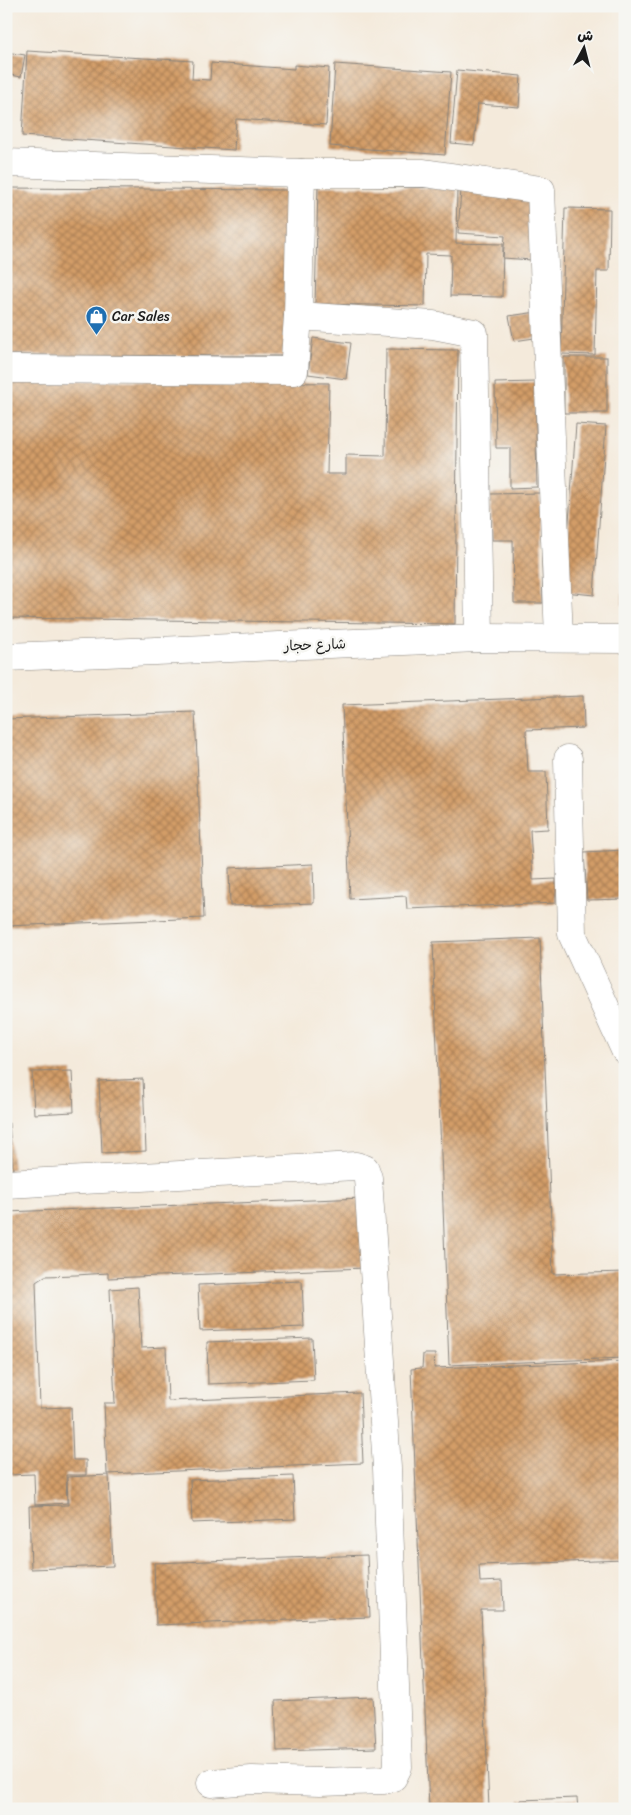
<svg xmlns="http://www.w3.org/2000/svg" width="631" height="1815" viewBox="0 0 631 1815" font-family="Sriracha,'Playpen Sans Arabic',sans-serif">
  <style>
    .building { fill: url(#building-cross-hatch) }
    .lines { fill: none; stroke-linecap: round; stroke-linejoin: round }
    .minor-casing { stroke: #88837c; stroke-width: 29 }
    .minor { stroke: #fff; stroke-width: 28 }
    .labels { text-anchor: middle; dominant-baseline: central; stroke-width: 5; stroke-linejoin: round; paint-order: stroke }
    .poi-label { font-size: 14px; fill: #1c1c1c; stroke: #f6f6f2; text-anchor: start }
    .street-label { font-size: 14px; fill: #1c1c1c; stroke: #f6f6f2 }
  </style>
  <defs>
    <pattern id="building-cross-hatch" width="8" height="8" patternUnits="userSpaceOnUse" patternTransform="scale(1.25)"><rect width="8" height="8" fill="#d39d68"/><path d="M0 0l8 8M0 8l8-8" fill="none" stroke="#aa7f55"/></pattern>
  </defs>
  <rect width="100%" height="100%" fill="#f6f6f2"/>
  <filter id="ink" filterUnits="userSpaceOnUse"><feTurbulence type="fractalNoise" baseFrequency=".02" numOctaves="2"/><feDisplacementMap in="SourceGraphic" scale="10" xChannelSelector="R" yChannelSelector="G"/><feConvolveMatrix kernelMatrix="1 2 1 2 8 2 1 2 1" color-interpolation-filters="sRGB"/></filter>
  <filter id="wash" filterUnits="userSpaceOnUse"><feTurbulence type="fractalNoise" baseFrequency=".0096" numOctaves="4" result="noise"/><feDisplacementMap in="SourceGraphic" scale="20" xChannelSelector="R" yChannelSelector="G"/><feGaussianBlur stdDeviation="1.12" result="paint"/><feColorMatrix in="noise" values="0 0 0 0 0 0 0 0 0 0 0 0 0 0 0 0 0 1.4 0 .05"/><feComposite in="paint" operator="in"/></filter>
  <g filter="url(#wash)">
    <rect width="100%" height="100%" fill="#f4eadb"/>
    <g id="blocks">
      <g class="building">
        <path d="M27,51L193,61L192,79L210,80L211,63L294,69V65L329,68L326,125L236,119L234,150L22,136Z"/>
        <path d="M6,52L25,55L21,77L6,74Z"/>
        <path d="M335,64L451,72L445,155L330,146Z"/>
        <path d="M457,70L521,76L519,107L478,104L474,145L451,143Z"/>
        <path d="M318,186L457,188L456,243L503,244L502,297L450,296L451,255L426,254L425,306L315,304Z"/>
        <path d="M6,188L287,190V356L6,355Z"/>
        <path d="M461,189L537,194L532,260L503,258L505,236L458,233Z"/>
        <path d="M565,208L610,209L609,271H597L595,355L561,354Z"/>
        <path d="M537,312L541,337L514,341L509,316Z"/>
        <path d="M313,338L351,343L346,379L308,374Z"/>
        <path d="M386,349L458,350L455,624L6,618V379L329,383L327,474H346V455L385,456Z"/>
        <rect x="564" y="357" width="43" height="56"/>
        <path d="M535,382L537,487L510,488V448H496L495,383Z"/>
        <path d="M576,424L606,426L594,595L564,592Z"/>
        <path d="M540,493L543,603H514L513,540H492L490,494Z"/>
        <path d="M623,507H625V605H622Z"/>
        <path d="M583,696L584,728L526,730L528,772H546L548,829L530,830L533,880L556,879V903L407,909L406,896L350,899L342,705Z"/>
        <path d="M195,712L204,918L6,926V719Z"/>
        <path d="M625,850V899L587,900L584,852Z"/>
        <path d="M313,864L314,903L230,906L229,868Z"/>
        <path d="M540,938L553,1274L625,1272V1358L449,1365L433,942Z"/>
        <path d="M72,1071L74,1112L34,1114L32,1072Z"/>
        <path d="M143,1079L146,1151L102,1153L99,1081Z"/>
        <path d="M6,1123H9L13,1169L6,1170Z"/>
        <path d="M363,1198L365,1268L108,1278V1273L76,1275L45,1276L36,1282L40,1408L71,1407L73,1460H86V1475H66L67,1503L35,1505L34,1474L6,1475V1212Z"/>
        <path d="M302,1281L304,1327L200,1331L198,1285Z"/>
        <path d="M138,1287L141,1348L166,1347L168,1401L360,1393L363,1463L107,1474L104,1403H115L110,1289Z"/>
        <path d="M312,1338L314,1380L208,1384L207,1342Z"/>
        <path d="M423,1354H435L434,1368L625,1361V1560L479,1565L480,1582L502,1581L503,1610H481L489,1809H429L411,1369L422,1368Z"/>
        <path d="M109,1475L113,1566L31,1569L29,1506L68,1505L67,1477Z"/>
        <path d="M293,1476L295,1519L192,1523L190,1480Z"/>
        <path d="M367,1555L370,1617L156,1625L154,1563Z"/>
        <path d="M373,1697L376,1748L277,1751L275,1701Z"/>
        <path d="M577,1798L578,1809H520V1800Z"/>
      </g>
    </g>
  </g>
  <g filter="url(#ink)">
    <use href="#blocks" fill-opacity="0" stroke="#88837c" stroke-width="1"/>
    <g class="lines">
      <defs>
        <g id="minor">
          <path d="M6,163L301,173H424L541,190L559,638"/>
          <path d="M298,316L433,325L474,333L479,638"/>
          <path d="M6,369L294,371L298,316L301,173"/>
          <path d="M6,657L479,638L625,639"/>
          <path d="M568,759L572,934L625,1050"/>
          <path d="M6,1184L356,1166L365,1169L368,1178L387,1468L398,1767L393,1777L384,1780L320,1782L252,1780L211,1783"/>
        </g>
      </defs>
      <use href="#minor" class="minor-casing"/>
      <use href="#minor" class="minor"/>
    </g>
  </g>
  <defs>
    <symbol id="shop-pin" viewBox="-11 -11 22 30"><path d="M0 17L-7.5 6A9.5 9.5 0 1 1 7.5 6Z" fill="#1f6fb2" stroke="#f6f6f2"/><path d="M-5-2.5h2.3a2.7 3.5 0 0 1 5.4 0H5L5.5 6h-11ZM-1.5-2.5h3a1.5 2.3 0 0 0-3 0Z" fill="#fff"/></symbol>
  </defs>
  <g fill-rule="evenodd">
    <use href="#shop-pin" x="84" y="304" width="25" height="34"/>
  </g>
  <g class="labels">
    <g class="poi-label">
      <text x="112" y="316">Car Sales</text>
    </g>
    <g class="street-label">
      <text transform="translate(315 645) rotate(-2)">شارع حجار</text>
    </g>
  </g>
  <rect width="631" height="1815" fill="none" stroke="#f6f6f2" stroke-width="25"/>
  <g transform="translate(584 48) rotate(7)" stroke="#f6f6f2" stroke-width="4" paint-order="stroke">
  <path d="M0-4L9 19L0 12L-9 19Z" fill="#1c1c1c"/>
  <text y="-8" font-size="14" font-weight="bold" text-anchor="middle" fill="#1c1c1c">ش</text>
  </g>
</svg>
